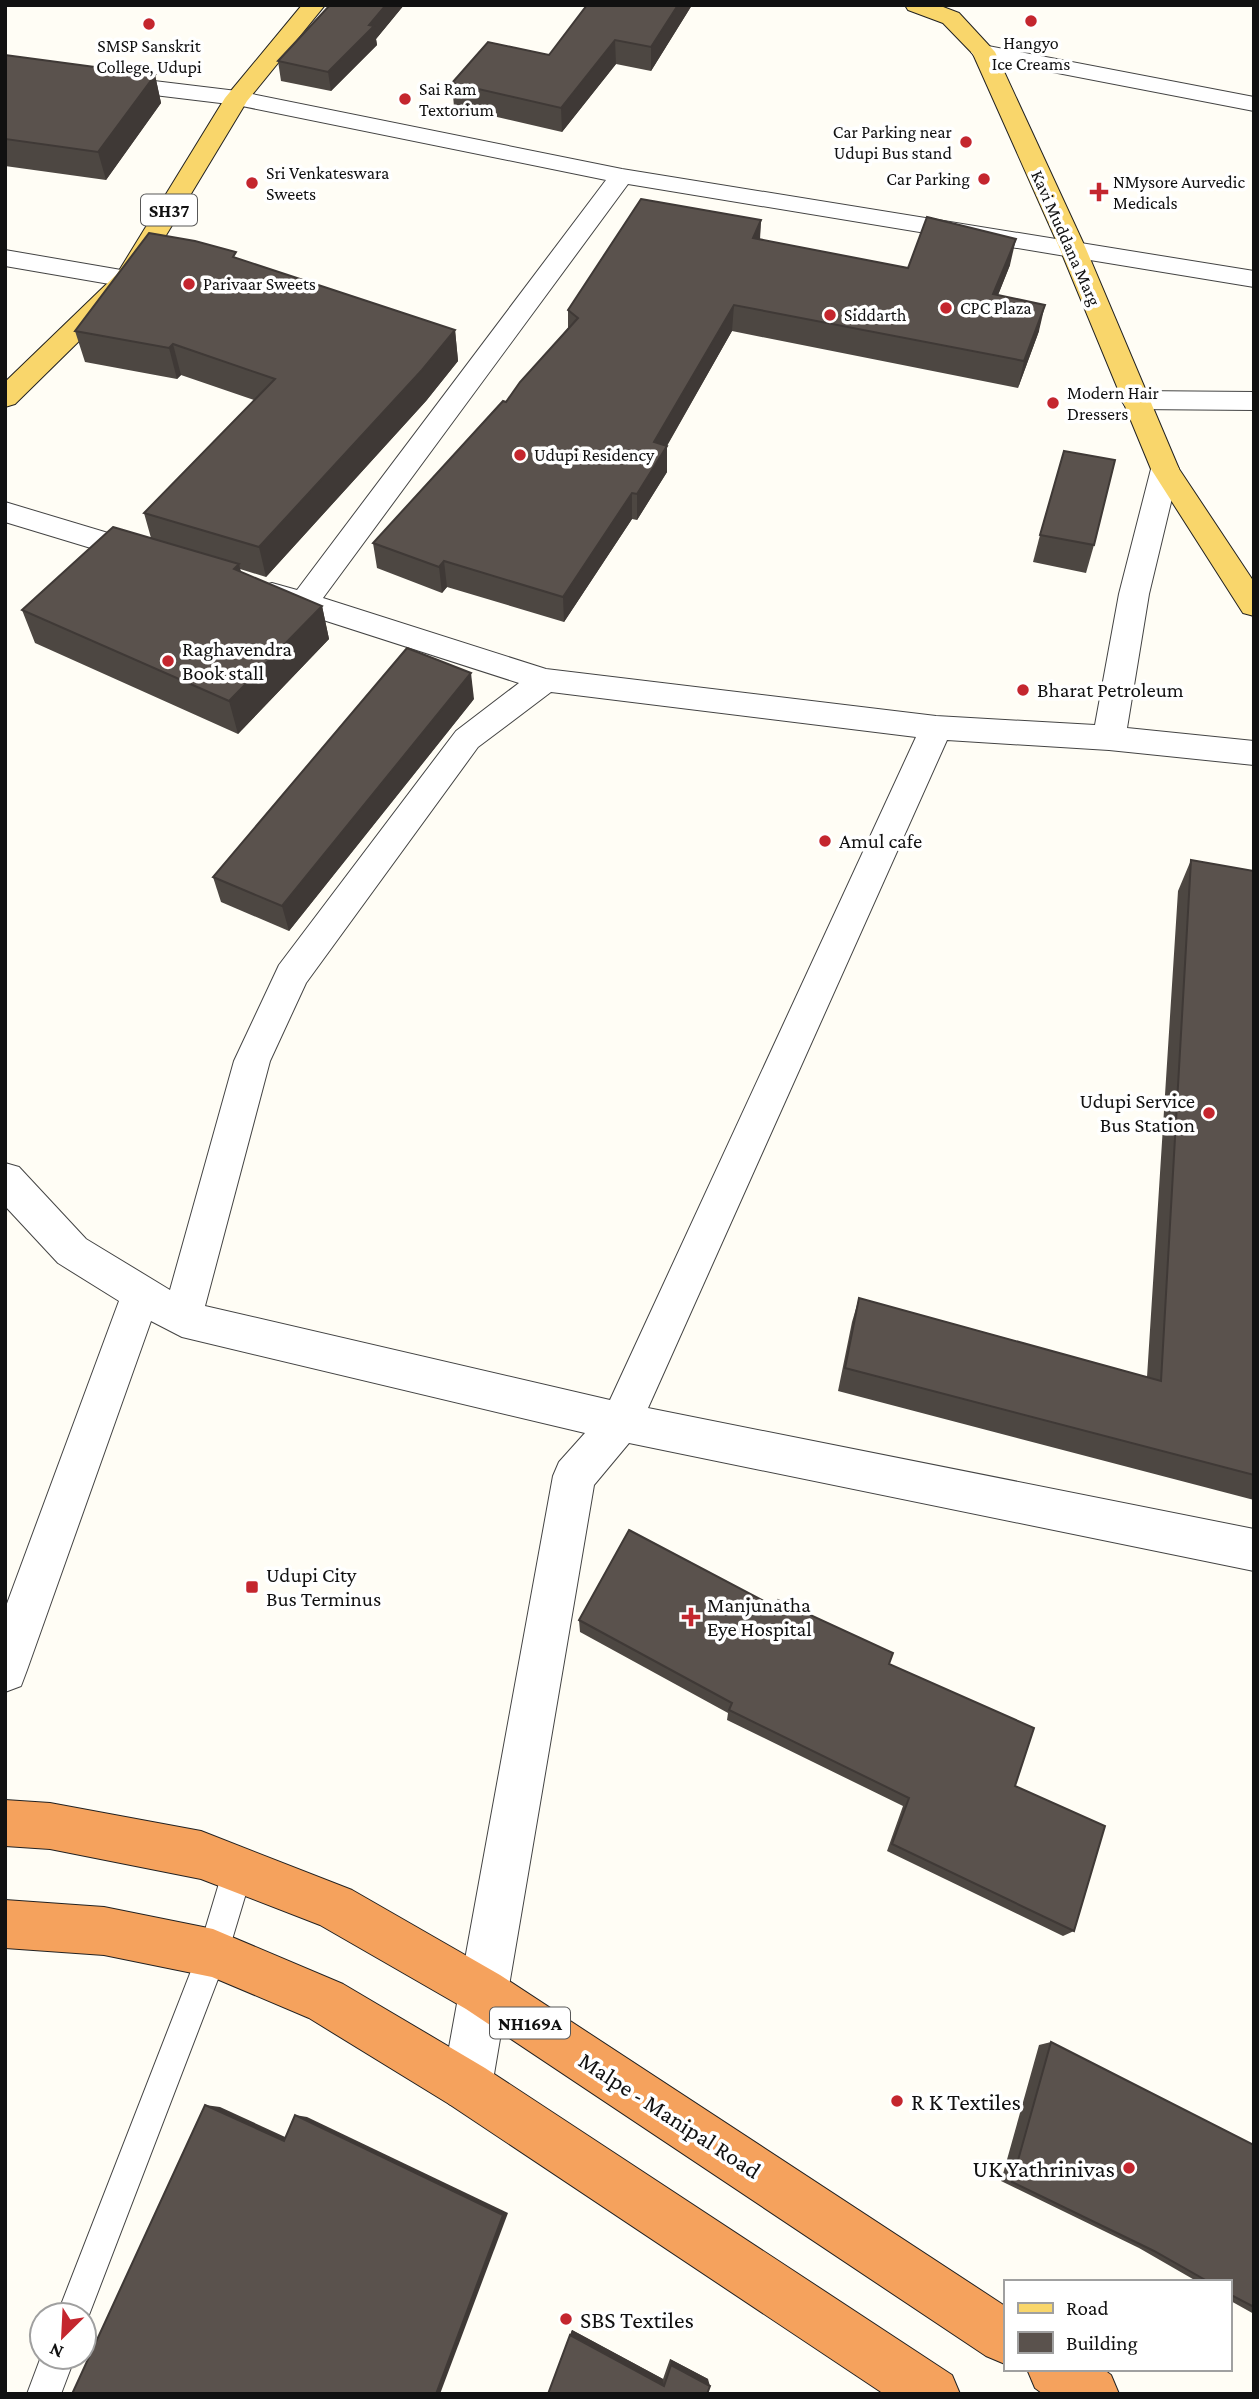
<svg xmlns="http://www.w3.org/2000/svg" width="1259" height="2399" viewBox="0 0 1259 2399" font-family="'Crimson Pro',serif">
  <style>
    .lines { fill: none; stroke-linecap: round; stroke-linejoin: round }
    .lane-casing { stroke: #444; stroke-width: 2 }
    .street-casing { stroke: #444; stroke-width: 2 }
    .primary-casing { stroke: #222; stroke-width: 2 }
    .highway-casing { stroke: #222; stroke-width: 2 }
    .lane { fill: #fff; fill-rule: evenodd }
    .street { fill: #fff; fill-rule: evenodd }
    .primary { fill: #f9d66b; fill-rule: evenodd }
    .highway { fill: #f5a25d; fill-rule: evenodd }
    .wall { fill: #4d4742 }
    .shaded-wall { fill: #3f3936 }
    .building { fill: #5a524d; stroke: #3f3936; stroke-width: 2 }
    .poi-dot { fill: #c4262e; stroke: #fff; stroke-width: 2.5 }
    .labels { text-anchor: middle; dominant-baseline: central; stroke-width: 7; stroke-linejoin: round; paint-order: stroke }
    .far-poi-label { font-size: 18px; fill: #111; stroke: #fff; text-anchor: start }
    .far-street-label { font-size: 18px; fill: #111; stroke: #fff }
    .shield { fill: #fff; stroke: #585858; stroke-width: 2 }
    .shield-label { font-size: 19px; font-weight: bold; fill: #111 }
    .poi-label { font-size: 21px; fill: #111; stroke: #fff; text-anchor: start }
    .near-poi-label { font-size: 24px; fill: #111; stroke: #fff; text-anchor: start }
    .near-street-label { font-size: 24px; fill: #111; stroke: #fff }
  </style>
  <rect width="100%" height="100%" fill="#fffdf5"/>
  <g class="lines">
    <defs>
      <g id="lane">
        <path d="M238,1855L249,1859L253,1870L228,1953L84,2328V2315H57L198,1953L223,1870L227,1859Z"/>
        <path d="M42,2354V2357H75L61,2394H27Z"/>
      </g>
      <g id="street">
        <path d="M983,45L1254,97V111L975,57L971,52L975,47Z"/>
        <path d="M5,63L237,91L622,169L1254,271V287L628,184L323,598L546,669L936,716L1095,725L1119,594L1151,469L1155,462L1165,460L1175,462L1179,469L1149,594L1127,728L1254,741V765L1109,750L947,740L648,1408L1254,1529V1571L629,1443L594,1485L492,2086L485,2104L467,2111L449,2104L442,2086L553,1476L559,1462L585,1433L182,1337L151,1321L27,1670L21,1686L5,1692V1609L119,1301L58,1263L5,1206V1163L19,1167L86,1239L170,1290L234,1061L279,965L456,731L519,683L261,600L257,593L261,586L272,583L297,590L606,180L237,105L5,77ZM551,692L916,737L610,1400L205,1306L270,1061L306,983L478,747Z"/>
        <path d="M5,250L127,271L136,273L140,279L136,285L127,287L5,266Z"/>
        <path d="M1135,391L1254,392V410L1135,409L1125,406L1121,400L1125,394Z"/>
        <path d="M5,502L158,548L162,555L158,562L147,565L5,522Z"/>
      </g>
      <g id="primary">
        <path d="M302,5H325L247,101L136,285L15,404L5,407V382L117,274L225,98Z"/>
        <path d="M905,5H938L959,13L995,52L1086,249L1179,469L1254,582V616L1243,613L1151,469L1060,249L973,54L943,23L908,10Z"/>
      </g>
      <g id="highway">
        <path d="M5,1800L50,1803L201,1831L352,1890L500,1975L1005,2306V2364L986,2356L466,2009L320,1925L201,1879L50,1849L5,1846Z"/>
        <path d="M5,1900L104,1907L213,1929L343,1984L485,2068L952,2375L960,2394H884L449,2104L309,2018L212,1977L104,1955L5,1948Z"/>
        <path d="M1027,2369H1103L1111,2375L1119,2394H1043L1035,2388Z"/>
      </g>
    </defs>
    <use href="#lane" class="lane-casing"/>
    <use href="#street" class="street-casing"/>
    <use href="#primary" class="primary-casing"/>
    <use href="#highway" class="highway-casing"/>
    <use href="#lane" class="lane"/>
    <use href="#street" class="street"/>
    <use href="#primary" class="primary"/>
    <use href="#highway" class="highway"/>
  </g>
  <g class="wall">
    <path d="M330,5H404L376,39L377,45L331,91L281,81L278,61Z"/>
    <path d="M692,5L651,71L616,64L562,132L454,107L452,83L549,55Z"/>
    <path d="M5,55L155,75L161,103L106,180L5,166Z"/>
    <path d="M761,220L760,240L908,268L1010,265L998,295L1039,331L1018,388L732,331L667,446V472L637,520L632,519L564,622L447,587L442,593L377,568L373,543L506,402L568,328V310Z"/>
    <path d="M238,259L455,330L458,361L426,401L266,577L240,569L241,572L322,606L329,639L238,734L35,643L22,610L151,538L144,513L254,400L181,375L177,379L85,362L75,331Z"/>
    <path d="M1040,535L1094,545L1086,573L1033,562Z"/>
    <path d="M474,699L289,931L221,902L213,877Z"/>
    <path d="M1191,860L1254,871V1500L838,1391L852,1322L859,1298L1147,1377L1178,891Z"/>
    <path d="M775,1607L889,1664L1015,1786L1074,1931L1063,1936L887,1851L903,1806L727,1720L728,1713L580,1632L579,1620Z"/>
    <path d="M1051,2042L1254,2145V2314L1229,2300V2282H1198L1139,2248L1001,2181L1039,2045Z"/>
    <path d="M572,2330L663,2379L670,2359L708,2379L707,2394H548Z"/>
  </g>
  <g class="shaded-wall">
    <path d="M386,5H404L376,39L377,45L331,91L328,72Z"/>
    <path d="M678,5H692L651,71V47Z"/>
    <path d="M615,40L616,64L562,132L561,108Z"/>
    <path d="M155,75L161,103L106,180L98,152Z"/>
    <path d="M761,220L759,247L753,238Z"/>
    <path d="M1016,239L1010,265L988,320L993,294Z"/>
    <path d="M734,305L732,331L658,461L667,446V472L637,520V494L654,442Z"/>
    <path d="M1045,305L1039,331L1018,388L1024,361Z"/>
    <path d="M455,330L458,361L426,401L266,577L259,547Z"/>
    <path d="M173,344L181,375L177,379L169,348Z"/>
    <path d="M632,493V519L564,622L563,597Z"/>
    <path d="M444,561L447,587L442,593L439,567Z"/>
    <path d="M239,564L247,598L234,569Z"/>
    <path d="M322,606L329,639L238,734L229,701Z"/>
    <path d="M471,673L474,699L289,931L282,906Z"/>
    <path d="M205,2105L220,2107L296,2142L284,2141Z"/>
    <path d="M295,2115L307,2117L508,2213L440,2394H436Z"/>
    <path d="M572,2330L663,2379L664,2386L570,2335Z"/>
    <path d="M670,2359L708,2379L710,2386L671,2365Z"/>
  </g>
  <g class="building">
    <path d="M330,5H386L369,25L374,26L328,72L278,61Z"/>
    <path d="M587,5H678L651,47L615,40L561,108L452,83L488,42L549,55Z"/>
    <path d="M5,55L155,75L98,152L5,139Z"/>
    <path d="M641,199L761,220L753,238L908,268L927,217L1016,239L993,294L1045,305L1024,361L734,305L654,442L667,446L637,494L632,493L563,597L444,561L439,567L373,543L503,401L506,402L520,382L578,318L568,310Z"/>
    <path d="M149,233L195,241L236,252L233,257L455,330L422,370L259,547L144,513L275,379L173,344L169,348L75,331Z"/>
    <path d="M1064,451L1115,460L1094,545L1040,535Z"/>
    <path d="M113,527L239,564L234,569L322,606L229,701L22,610Z"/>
    <path d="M407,648L471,673L282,906L213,877Z"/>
    <path d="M1191,860L1254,871V1475L845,1368L859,1298L1161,1381Z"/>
    <path d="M629,1530L775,1607L778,1600L893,1653L889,1664L1034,1728L1015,1786L1105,1826L1074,1931L892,1844L909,1798L729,1710L732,1703L579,1620Z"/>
    <path d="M1051,2042L1254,2145V2307L1229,2294V2282H1209L1154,2251L1012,2182Z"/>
    <path d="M205,2105L284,2141L295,2115L503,2215L436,2394H72Z"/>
    <path d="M570,2335L664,2386L671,2365L710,2386L707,2394H548Z"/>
  </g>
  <g class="poi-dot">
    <circle cx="1031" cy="21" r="7"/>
    <circle cx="149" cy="24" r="7"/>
    <circle cx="405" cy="99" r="7"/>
    <circle cx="966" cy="142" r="7"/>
    <circle cx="984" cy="179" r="7"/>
    <circle cx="252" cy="183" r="7"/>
    <path d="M1095.5 181.5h7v7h7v7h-7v7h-7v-7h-7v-7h7z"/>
    <circle cx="189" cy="284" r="7"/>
    <circle cx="946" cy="308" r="7"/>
    <circle cx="830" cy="315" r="7"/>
    <circle cx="1053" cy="403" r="7"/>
    <circle cx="520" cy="455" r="7"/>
    <circle cx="168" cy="661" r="7"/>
    <circle cx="1023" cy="690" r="7"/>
    <circle cx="825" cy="841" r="7"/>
    <circle cx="1209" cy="1113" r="7"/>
    <rect x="245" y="1580" width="14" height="14" rx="3.5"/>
    <path d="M687.5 1606.5h7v7h7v7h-7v7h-7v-7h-7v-7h7z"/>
    <circle cx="897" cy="2101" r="7"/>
    <circle cx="1129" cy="2168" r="7"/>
    <circle cx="566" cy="2319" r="7"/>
  </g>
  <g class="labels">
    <g class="far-poi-label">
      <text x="1031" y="43" text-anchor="middle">Hangyo<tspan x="1031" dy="21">Ice Creams</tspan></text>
      <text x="149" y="46" text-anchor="middle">SMSP Sanskrit<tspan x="149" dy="21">College, Udupi</tspan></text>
      <text x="419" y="89">Sai Ram<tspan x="419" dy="21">Textorium</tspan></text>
      <text x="952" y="132" text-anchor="end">Car Parking near<tspan x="952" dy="21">Udupi Bus stand</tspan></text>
      <text x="266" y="173">Sri Venkateswara<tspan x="266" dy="21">Sweets</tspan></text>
      <text x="970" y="179" text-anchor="end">Car Parking</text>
      <text x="1113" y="182">NMysore Aurvedic<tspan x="1113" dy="21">Medicals</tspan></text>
      <text x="203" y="284">Parivaar Sweets</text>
      <text x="960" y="308">CPC Plaza</text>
      <text x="844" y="315">Siddarth</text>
      <text x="1067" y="393">Modern Hair<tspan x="1067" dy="21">Dressers</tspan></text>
      <text x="534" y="455">Udupi Residency</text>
    </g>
    <g class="far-street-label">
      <text transform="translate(1066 238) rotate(66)">Kavi Muddana Marg</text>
    </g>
    <g class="shield">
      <rect x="141" y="194.5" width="56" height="31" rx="5"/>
      <rect x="490" y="2007.5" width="80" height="31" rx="5"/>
    </g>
    <g class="shield-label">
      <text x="169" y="210">SH37</text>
      <text x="530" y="2023">NH169A</text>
    </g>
    <g class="poi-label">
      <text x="182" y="649">Raghavendra<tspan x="182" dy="24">Book stall</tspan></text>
      <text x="1037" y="690">Bharat Petroleum</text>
      <text x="839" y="841">Amul cafe</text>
      <text x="1195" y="1101" text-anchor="end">Udupi Service<tspan x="1195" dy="24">Bus Station</tspan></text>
      <text x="266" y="1575">Udupi City<tspan x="266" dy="24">Bus Terminus</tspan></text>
      <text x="707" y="1605">Manjunatha<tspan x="707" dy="24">Eye Hospital</tspan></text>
    </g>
    <g class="near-poi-label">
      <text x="911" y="2101">R K Textiles</text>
      <text x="1115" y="2168" text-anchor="end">UK Yathrinivas</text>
      <text x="580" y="2319">SBS Textiles</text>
    </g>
    <g class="near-street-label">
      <text transform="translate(670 2115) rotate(33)">Malpe - Manipal Road</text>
    </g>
  </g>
  <rect width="1259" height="2399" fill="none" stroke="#111111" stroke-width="14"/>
  <rect x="1004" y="2280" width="228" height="91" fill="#ffffff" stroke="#a0a0a0" stroke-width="2"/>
  <rect x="1018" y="2303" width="35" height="10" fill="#f9d66b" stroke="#a0a0a0" stroke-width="2"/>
  <text x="1066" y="2315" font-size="21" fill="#111111">Road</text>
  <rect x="1018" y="2332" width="35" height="21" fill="#5a524d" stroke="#a0a0a0" stroke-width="2"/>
  <text x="1066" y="2350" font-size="21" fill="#111111">Building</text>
  <g transform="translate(63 2336) rotate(204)"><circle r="33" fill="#ffffff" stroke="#a0a0a0" stroke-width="2"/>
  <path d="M0-5L12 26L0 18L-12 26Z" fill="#c4262e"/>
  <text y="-10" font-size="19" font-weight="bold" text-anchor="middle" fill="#111111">N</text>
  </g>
</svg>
